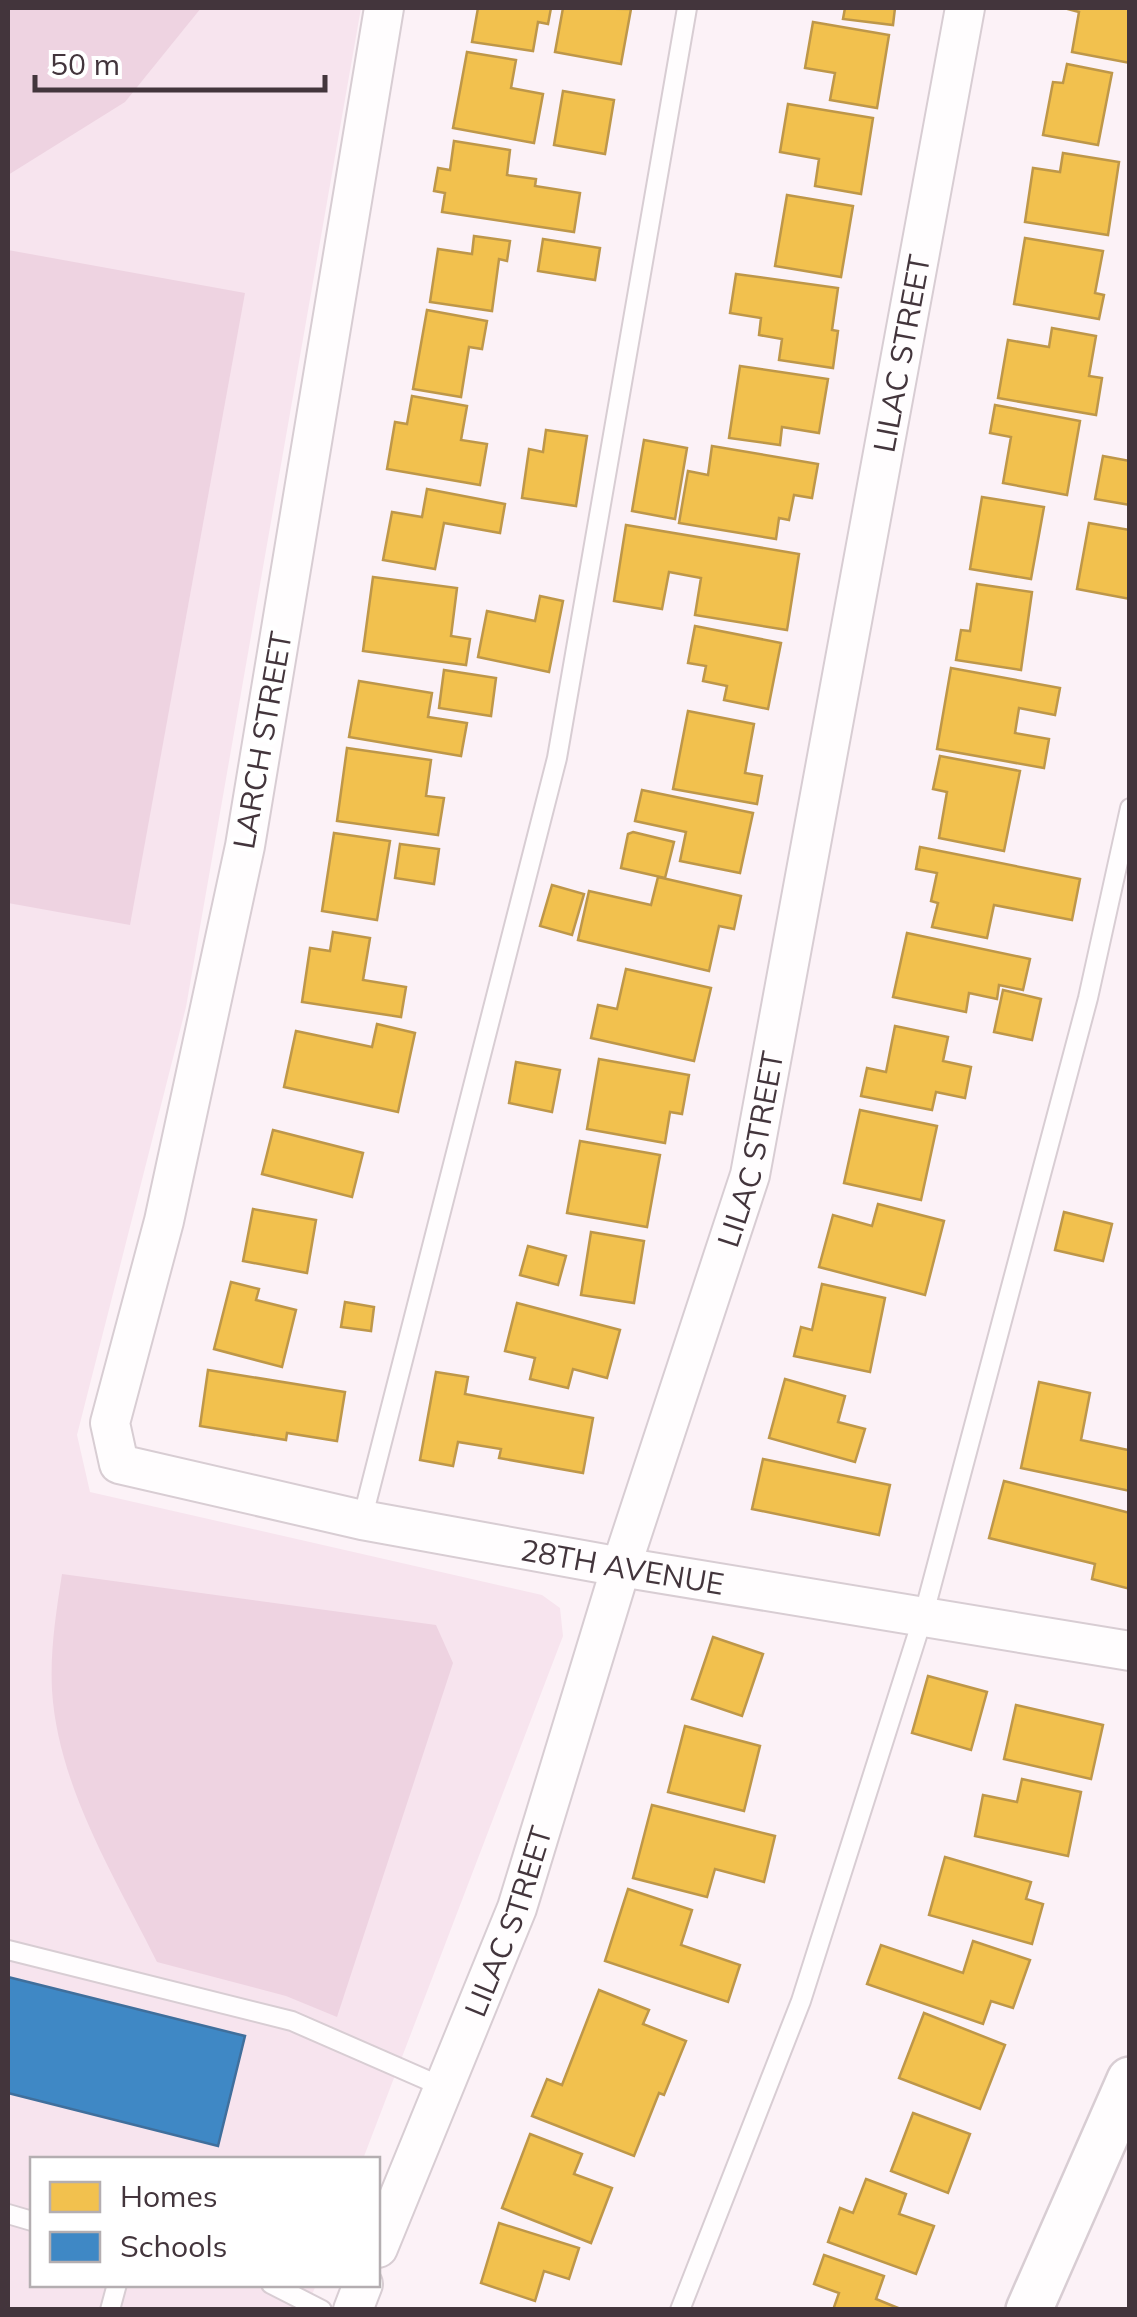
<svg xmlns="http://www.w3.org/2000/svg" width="1137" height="2317" viewBox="0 0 1137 2317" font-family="Mulish,sans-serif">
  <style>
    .built { fill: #f7e4ee }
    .green { fill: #eed3e1 }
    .homes { fill: #f2c14e; stroke: #be9749; stroke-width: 2.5 }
    .schools { fill: #3f88c5; stroke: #406f9c; stroke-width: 2.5 }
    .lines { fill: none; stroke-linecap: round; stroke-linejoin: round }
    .service-casing { stroke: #d8cdd3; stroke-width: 22 }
    .minor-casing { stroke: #d8cdd3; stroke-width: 42 }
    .tertiary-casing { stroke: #d8cdd3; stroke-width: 50 }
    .service { stroke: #fffdfe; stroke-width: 18 }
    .minor { stroke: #fffdfe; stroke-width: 38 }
    .tertiary { stroke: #fffdfe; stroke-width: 45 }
    .labels { text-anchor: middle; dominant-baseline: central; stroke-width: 10; stroke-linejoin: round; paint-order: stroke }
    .street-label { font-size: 30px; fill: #43353c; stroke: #fff }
  </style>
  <rect width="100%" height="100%" fill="#fcf2f7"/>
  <path class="built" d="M8,8H361L186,1007L77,1435L90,1492L542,1595L560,1608L563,1636L363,2159L32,2160V2284L316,2285L306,2309L8,2310Z"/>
  <g class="green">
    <path d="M8,8H201L125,102L8,175Z"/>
    <path d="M8,250L245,293L130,925L8,903Z"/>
    <path d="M62,1574L436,1625L453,1663L337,2017L286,1996L157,1962C115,1877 58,1787 52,1690C50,1651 56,1613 62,1574Z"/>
  </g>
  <g class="homes">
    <path d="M478,8H551L548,24L538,22L533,51L472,42Z"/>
    <path d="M563,8L631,9L621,64L555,52Z"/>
    <path d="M845,8H895L893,25L843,19Z"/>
    <path d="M1064,8H1130V63L1072,52L1079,12Z"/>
    <path d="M813,22L889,35L877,108L830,100L835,73L805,68Z"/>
    <path d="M467,52L516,60L511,88L543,94L534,143L453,128Z"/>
    <path d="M1067,64L1112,73L1098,145L1043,135L1053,82L1063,83Z"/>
    <path d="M563,91L614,100L605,154L554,145Z"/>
    <path d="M788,104L873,118L861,194L815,186L819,159L780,152Z"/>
    <path d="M454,141L510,150L507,175L536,179L535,186L580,193L574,232L442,212L445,193L434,191L438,168L450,170Z"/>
    <path d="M1063,153L1119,162L1108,235L1025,222L1033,168L1060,172Z"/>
    <path d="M787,195L853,206L841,277L775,266Z"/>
    <path d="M474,236L510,241L507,261L499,259L492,311L430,302L438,249L472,254Z"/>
    <path d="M1025,238L1103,251L1095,293L1104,295L1099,319L1014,304Z"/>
    <path d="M543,239L600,248L595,280L538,271Z"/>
    <path d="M736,274L838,288L832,330L838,331L833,368L779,360L782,339L759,335L761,318L730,313Z"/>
    <path d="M427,310L487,321L482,349L469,347L461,397L413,389Z"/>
    <path d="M1052,328L1096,336L1089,376L1102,378L1096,415L998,398L1008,340L1049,347Z"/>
    <path d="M740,366L828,379L819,433L782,427L780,445L729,438Z"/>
    <path d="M412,396L467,406L461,440L487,444L480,485L387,469L395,422L407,424Z"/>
    <path d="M995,405L1080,421L1067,495L1003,483L1011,437L990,433Z"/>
    <path d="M546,430L587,436L576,506L522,498L529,449L543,452Z"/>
    <path d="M644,440L687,448L675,519L632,511Z"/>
    <path d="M712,446L818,464L812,498L794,495L789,520L779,518L776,539L679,523L688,471L708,475Z"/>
    <path d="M1103,456L1130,461V505L1095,499Z"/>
    <path d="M427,489L505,504L500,533L444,523L435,569L383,560L392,512L422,517Z"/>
    <path d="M982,497L1044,507L1031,579L970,569Z"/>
    <path d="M1089,523L1130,530V599L1077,589Z"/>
    <path d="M626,525L799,554L787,630L695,615L701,578L669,572L662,609L614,601Z"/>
    <path d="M373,577L457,588L451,636L470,639L466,665L363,651Z"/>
    <path d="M977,584L1032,592L1021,670L956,660L961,630L970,631Z"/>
    <path d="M540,596L563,601L549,672L478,657L487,611L535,621Z"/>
    <path d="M695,626L781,643L768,709L724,700L727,686L703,681L706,666L688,663Z"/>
    <path d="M951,668L1060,688L1055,715L1019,708L1015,733L1049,739L1044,768L937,749Z"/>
    <path d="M444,670L496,678L491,716L439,708Z"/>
    <path d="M359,681L432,693L428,717L467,723L461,756L349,737Z"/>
    <path d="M688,711L754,724L745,773L762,776L757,804L673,789Z"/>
    <path d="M347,748L431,760L426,796L444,798L438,835L337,821Z"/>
    <path d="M940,756L1020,771L1004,851L939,838L947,792L933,789Z"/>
    <path d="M642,790L753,813L740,873L680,861L686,832L635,821Z"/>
    <path d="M633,832L674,842L665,878L621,868L628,834Z"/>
    <path d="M334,833L390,841L377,920L322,911Z"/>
    <path d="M400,844L439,849L434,884L395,878Z"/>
    <path d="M920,847L1080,879L1072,920L994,905L987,938L932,927L938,903L931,901L937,873L916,869Z"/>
    <path d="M658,877L741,896L734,929L719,926L709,971L578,940L589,891L651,905Z"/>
    <path d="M552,885L584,894L572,935L540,926Z"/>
    <path d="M333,932L370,938L363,980L406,987L401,1017L302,1002L310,948L330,951Z"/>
    <path d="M907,933L1030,959L1023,990L999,985L997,999L969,993L966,1012L893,997Z"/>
    <path d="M626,969L711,988L694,1061L591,1038L598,1005L617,1009Z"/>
    <path d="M1003,990L1041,999L1032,1040L994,1032Z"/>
    <path d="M377,1024L415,1033L398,1112L284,1087L296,1031L372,1047Z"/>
    <path d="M895,1026L948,1037L943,1061L971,1067L965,1098L936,1092L932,1110L861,1096L867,1068L886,1072Z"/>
    <path d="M599,1059L689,1075L682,1114L670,1112L665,1143L587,1129Z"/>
    <path d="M516,1062L560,1070L552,1112L509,1103Z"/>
    <path d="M860,1110L937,1126L921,1200L844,1183Z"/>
    <path d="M273,1130L363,1153L352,1197L262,1174Z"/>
    <path d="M580,1141L660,1155L647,1227L567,1213Z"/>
    <path d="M878,1204L944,1221L925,1295L819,1267L833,1215L872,1226Z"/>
    <path d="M253,1209L316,1220L307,1273L243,1261Z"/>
    <path d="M1064,1212L1112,1224L1103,1261L1055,1250Z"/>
    <path d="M591,1232L644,1241L634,1303L581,1295Z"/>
    <path d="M528,1246L566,1256L558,1285L520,1275Z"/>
    <path d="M231,1282L259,1289L256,1300L296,1310L282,1367L214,1349Z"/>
    <path d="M822,1284L885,1298L870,1372L794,1356L801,1327L812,1330Z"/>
    <path d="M345,1302L374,1307L371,1331L341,1327Z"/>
    <path d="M517,1303L620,1330L607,1378L573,1369L568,1388L530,1379L535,1358L505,1351Z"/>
    <path d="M208,1370L345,1392L337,1441L287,1433L286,1440L200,1426Z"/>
    <path d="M436,1372L468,1377L465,1394L593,1418L583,1473L499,1458L501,1449L458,1442L453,1466L420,1460Z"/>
    <path d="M785,1379L845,1396L838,1422L865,1429L855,1462L769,1438Z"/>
    <path d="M1039,1382L1090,1393L1081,1440L1128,1450L1130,1444V1491L1021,1468Z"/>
    <path d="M763,1459L890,1485L879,1535L752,1509Z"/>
    <path d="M1004,1481L1130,1513V1589L1092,1579L1095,1564L989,1538Z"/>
    <path d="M713,1637L763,1654L742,1716L692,1699Z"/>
    <path d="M928,1676L987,1692L971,1750L912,1733Z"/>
    <path d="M1016,1705L1103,1725L1091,1779L1004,1759Z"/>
    <path d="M685,1726L760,1746L744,1811L668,1792Z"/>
    <path d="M1022,1779L1081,1792L1068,1856L975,1836L983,1795L1017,1802Z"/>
    <path d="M652,1805L775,1836L764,1882L715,1869L707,1897L633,1878Z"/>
    <path d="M945,1857L1031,1882L1026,1899L1043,1904L1032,1944L929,1915Z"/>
    <path d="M628,1889L692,1910L681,1945L740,1965L728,2002L605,1961Z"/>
    <path d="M973,1941L1030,1960L1013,2008L991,2001L983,2024L867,1984L881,1945L963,1973Z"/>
    <path d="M599,1990L649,2010L643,2024L686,2041L664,2095L659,2093L634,2156L532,2116L547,2079L562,2085Z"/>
    <path d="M924,2013L1005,2045L980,2109L899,2078Z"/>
    <path d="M913,2113L970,2134L948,2193L891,2171Z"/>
    <path d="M530,2134L582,2154L574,2174L612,2188L591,2243L502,2208Z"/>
    <path d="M866,2179L906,2194L899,2214L934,2226L916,2274L828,2242L840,2208L853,2213Z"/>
    <path d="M499,2223L579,2248L569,2279L544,2271L535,2301L481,2283Z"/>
    <path d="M824,2255L884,2276L876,2299L903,2310H833L839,2293L814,2284Z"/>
  </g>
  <path class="schools" d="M8,1977L245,2036L218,2146L8,2093Z"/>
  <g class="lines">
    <defs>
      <g id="service">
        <path d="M362,1520L557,758L687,8"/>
        <path d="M8,1950L292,2021L443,2087"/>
        <path d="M8,2214L32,2221"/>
        <path d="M271,2284L322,2310"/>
        <path d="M110,2310L117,2284"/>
        <path d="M680,2310L801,2001L923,1617L1088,998L1130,808"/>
      </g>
      <g id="minor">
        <path id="s1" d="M384,8L245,846L164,1221L110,1423L119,1464L362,1520L621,1567L1130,1651"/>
        <path id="s2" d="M378,2248L517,1908L621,1567L750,1175L965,8"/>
        <path d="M353,2310L363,2284"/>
      </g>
      <path id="tertiary" d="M1029,2310L1130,2080"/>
    </defs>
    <use href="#service" class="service-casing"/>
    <use href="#minor" class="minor-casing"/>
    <use href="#tertiary" class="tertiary-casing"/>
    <use href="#service" class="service"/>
    <use href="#minor" class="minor"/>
    <use href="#tertiary" class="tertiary"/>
  </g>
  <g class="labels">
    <g class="street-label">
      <text stroke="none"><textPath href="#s2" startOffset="1972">LILAC STREET</textPath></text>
      <text transform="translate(262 740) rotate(-80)">LARCH STREET</text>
      <text stroke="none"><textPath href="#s2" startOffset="1162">LILAC STREET</textPath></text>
      <text stroke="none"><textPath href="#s1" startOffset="1998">28TH AVENUE</textPath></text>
      <text stroke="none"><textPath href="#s2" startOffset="352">LILAC STREET</textPath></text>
    </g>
  </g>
  <rect width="1137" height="2317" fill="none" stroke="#43353c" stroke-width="20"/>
  <rect x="30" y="2157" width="350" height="130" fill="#ffffff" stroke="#b4aeb1" stroke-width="2.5"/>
  <rect x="50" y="2182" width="50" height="30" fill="#f2c14e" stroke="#b4aeb1" stroke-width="2.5"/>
  <text x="120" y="2207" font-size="30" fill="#43353c">Homes</text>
  <rect x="50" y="2232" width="50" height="30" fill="#3f88c5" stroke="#b4aeb1" stroke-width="2.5"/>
  <text x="120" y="2257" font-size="30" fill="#43353c">Schools</text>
  <path d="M35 75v15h290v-15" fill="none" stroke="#43353c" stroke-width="5"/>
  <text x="50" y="75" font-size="30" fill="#43353c" stroke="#ffffff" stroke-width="8" paint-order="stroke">50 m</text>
</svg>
